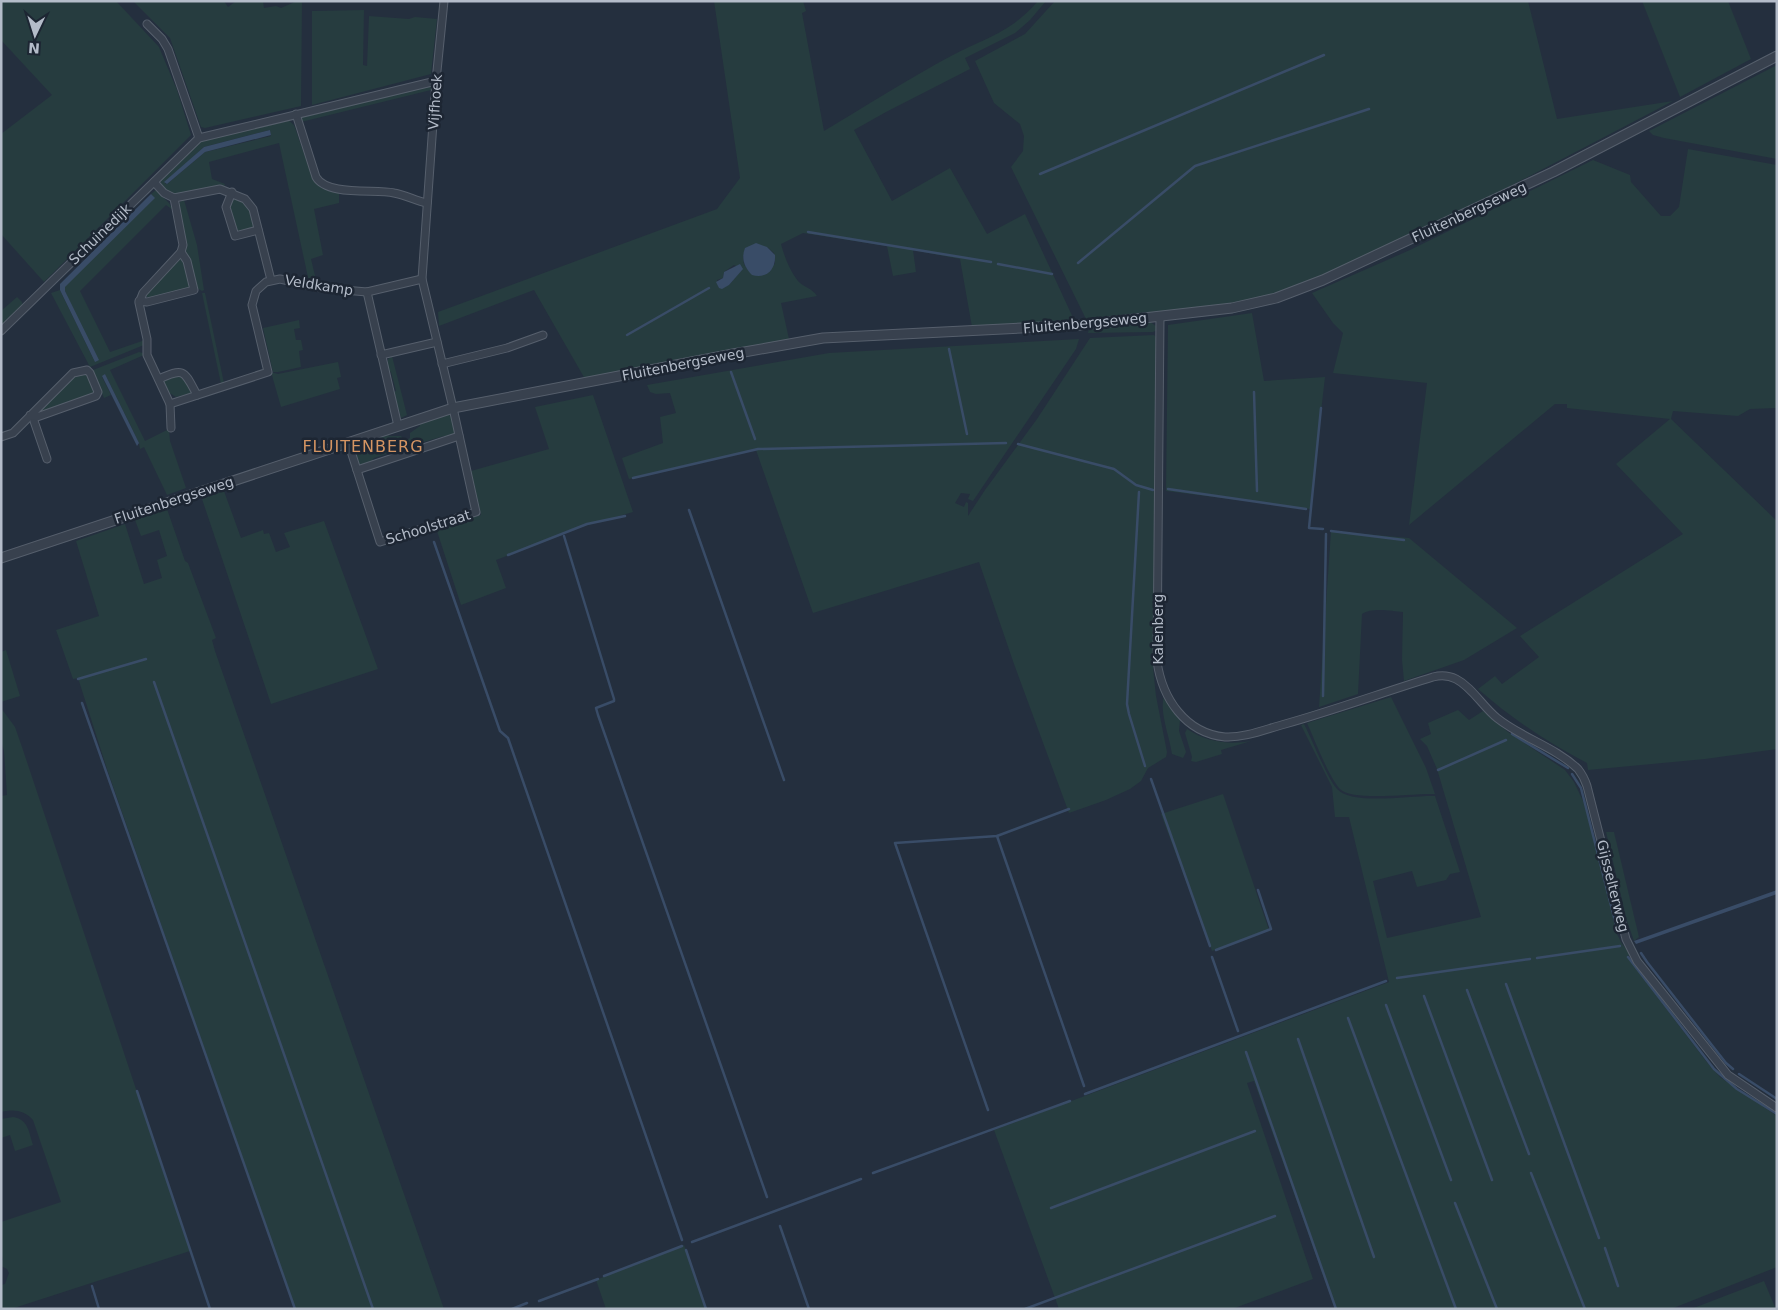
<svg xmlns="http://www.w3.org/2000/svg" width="1778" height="1310" viewBox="0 0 1778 1310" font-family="'DejaVu Sans',sans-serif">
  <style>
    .green { fill: #263c3f; fill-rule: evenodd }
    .water { fill: #394c67 }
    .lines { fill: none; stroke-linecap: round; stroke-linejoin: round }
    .stream { stroke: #394c67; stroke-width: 2.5 }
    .minor-casing { stroke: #565f6c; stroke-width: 9 }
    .tertiary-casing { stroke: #565f6c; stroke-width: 11 }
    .minor { stroke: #38414e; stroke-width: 7 }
    .tertiary { stroke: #38414e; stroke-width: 9 }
    .labels { text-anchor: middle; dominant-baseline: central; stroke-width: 5; stroke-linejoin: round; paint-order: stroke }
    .street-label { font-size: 14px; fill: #b4bcc9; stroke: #1d2633 }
    .quarter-label { font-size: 16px; letter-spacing: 1px; fill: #d59563; stroke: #1d2633 }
  </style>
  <rect width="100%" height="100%" fill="#242f3e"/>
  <g class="green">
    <path d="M1,1H116L159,47L177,90L191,135L44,282L1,234V134L52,95L1,40Z"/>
    <path d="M133,1H224L228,7L236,1H263L264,8L276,6L281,8L297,1H302L301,106L205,128L201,127L170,38Z"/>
    <path d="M714,1H803L806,11L802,13L824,131C866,106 908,79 951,56C987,37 1009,34 1038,1H1046L1030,20L1015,33L965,58L970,69L886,112L854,130L892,201L950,168L987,234L1025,214L1075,322L972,327L960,259L913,250L916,272L893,276L887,246L803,233L781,244C784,256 790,271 798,281C803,287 812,288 817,296L781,303L789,339L585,379L534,290L439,326L438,312L717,209L740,178ZM767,247L774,253L775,264L748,270L744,264L743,256ZM734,265L742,269L729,285L719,288L717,280L723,278L724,272Z"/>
    <path d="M1055,1H1528L1557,119L1673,101L1453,216L1333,271L1283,292L1256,300L1221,305L1087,321L1011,167L1023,151L1024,136L1020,124L994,103L975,61L1025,34Z"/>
    <path d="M1642,1H1728L1751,59L1680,97Z"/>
    <path d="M364,10L363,65L367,66L369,16L409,19L415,17L437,19L431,74L312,105V11Z"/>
    <path d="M1777,65V159L1664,138L1653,135L1649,131Z"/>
    <path d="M426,85L432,86L431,90L301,122L302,117L306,114Z"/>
    <path d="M286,118L294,125L313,179C321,189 329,188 339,193V203L314,209L323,255L311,259L317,284L309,282L279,143L209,162L212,179L225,184L224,187L176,195C167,193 159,187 161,177L200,140ZM270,130L271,136L205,152L167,184H165L204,147Z"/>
    <path d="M1688,149L1777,165V408L1750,409L1738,416L1673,411L1671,419L1777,521V749L1705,759L1588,770L1587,763C1548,743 1511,718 1478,689L1495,676L1502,684L1539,657L1520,636L1683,534L1616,464L1670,419L1567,408V404H1555L1409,525L1427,383L1333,373L1343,333L1333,323L1312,293L1410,250L1593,160L1630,175L1631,182L1661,216H1670L1679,207Z"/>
    <path d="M156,190L169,203L173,210L166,205L80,291L110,352L145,340L144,345L90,367L51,293L60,290L95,362L65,291V286L154,198L151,194Z"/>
    <path d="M235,198H240L249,208L254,225L250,230L239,231C232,226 228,209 231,201Z"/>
    <path d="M184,200L197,245L204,290L202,291L197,288L189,259L185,252L178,206L180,202Z"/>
    <path d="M180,258H184L190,287L149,299L147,297L146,295Z"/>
    <path d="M202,293H205L224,383L221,384Z"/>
    <path d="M17,297L22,302L23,306L1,326V311Z"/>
    <path d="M1252,313L1264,381L1325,377L1310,509L1166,491L1168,325Z"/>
    <path d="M299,320L300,328L294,329L296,340H301L303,350L299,351L301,367L278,372H273L263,328Z"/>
    <path d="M1150,322L1156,326L1157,330L1153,332L1088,333L1089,329Z"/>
    <path d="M1154,335L1157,338L1153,668L1156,696L1167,752L1166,757L1148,768L1141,781L1130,789L1106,800L1069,813L1014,664L979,562L813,613L756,450L629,479L622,458L663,443L660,417L676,413L670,393L656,394L650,392L647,385L829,353L1079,339L1076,349L973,501L968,499L970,494L961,493L955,503L964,507L966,502L968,503V516L985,490L1037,419L1090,338Z"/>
    <path d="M139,352L143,353L144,355L110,370L145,441L169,429L170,441L186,488L167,495L144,447L140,449L139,443L105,374L102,377L111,395L104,398L93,373V370Z"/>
    <path d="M392,356L407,415L401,418L393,392L396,391L391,372L388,370L387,363L388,359Z"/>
    <path d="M338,362L341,377L337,378L340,389L281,407L271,372L278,374Z"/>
    <path d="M86,374L89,376L94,392L91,395L39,413L38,410L74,375Z"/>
    <path d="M174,374L183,376L192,393L176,397L168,392L163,380Z"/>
    <path d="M593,395L633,512L564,532L562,535L496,560L506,588L461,605L436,528L481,515L471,471L549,449L535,407Z"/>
    <path d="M446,414L452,416C455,427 460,433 448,438L444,436L417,444L415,448L411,449L408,445L407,440L410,438V433L420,426L419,422Z"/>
    <path d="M388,432L389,436H401L403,439L406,440V445L409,450L404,448L374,458L371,462L363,464H358L353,449L356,443Z"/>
    <path d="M224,491L241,538L263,530L264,534L269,533L276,552L290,547L284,533L324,521L378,669L271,704L202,499Z"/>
    <path d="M167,509L185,561L188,563L216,638L212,640L215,651L444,1309H295L108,772L78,678L73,679L56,630L99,616L76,541L125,524L144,584L162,578L157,560L167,556L159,530L141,536L135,520Z"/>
    <path d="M1331,531L1409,538L1517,628L1464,660L1404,681L1402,660L1403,612C1392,611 1372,607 1362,614L1358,694L1319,707Z"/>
    <path d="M6,650L20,696L1,702V652Z"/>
    <path d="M1164,697L1180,720L1179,731L1186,752L1183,758L1172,754C1170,738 1159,711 1164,697Z"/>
    <path d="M1391,697L1426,768L1435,794C1414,793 1353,802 1340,789C1329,778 1314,738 1307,723Z"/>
    <path d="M1,708L15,727L22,747L190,1251L11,1309H1V1285L5,1284L9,1273L7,1269L1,1266V1261L3,1260L1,1253V1222L61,1202L33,1120C24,1110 14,1109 1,1112V796L7,795L4,751L1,741Z"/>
    <path d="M1458,710L1469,720L1483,711L1508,732L1565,770L1574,782L1583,801L1596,845L1617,934L1621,942L1630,954L1627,957L1706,1061L1720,1077L1777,1116V1267L1671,1309H1335L1254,1081L1247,1083L1313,1279L1232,1309H1059L994,1130L1389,982L1349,817H1335L1332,787L1301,725L1304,724C1313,741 1326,776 1337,789C1352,806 1413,795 1435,796L1460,872L1450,874L1446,880L1417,887L1412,871L1373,881L1387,938L1481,917L1437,769L1427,746L1420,739L1431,734L1428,723Z"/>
    <path d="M1187,729C1207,742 1228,745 1251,741L1221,750L1222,754L1196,762L1191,761L1192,757L1185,733Z"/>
    <path d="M1223,794L1269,930L1212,951L1161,814Z"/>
    <path d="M1606,832H1614L1639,937L1634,941L1627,921Z"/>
    <path d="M13,1117C28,1119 29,1132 33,1145L15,1151L10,1135L1,1138V1119Z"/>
    <path d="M684,1245L706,1309H606L596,1280Z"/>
    <path d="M1764,1281L1775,1307H1777V1309H1691Z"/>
  </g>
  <g class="water">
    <path d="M270,130L271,135L205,152L167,184L164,182L204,147Z"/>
    <path d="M151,194L155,198L65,287V291L99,360L95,362L60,290V284Z"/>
    <path d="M756,243L767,247L775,255C776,270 766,279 752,275C744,267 741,258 745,248Z"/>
    <path d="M740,264L743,269L729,285L722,289L719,288L716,282L723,278L724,272Z"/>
    <path d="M105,374L139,443L137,446L102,376Z"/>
    <path d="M1777,890V894L1636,944L1634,941Z"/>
  </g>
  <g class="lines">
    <g class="stream">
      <path d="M1040,174L1324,55"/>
      <path d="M808,232L991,262"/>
      <path d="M1078,263L1195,166L1369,109"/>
      <path d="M998,264L1052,274"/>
      <path d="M627,335L709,288"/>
      <path d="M949,349L967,434"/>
      <path d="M731,372L755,439"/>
      <path d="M1254,392L1257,491"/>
      <path d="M1321,408L1309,528L1323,529"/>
      <path d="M1018,444L1114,469L1136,485L1153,490"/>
      <path d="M633,478L758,449L1006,443"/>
      <path d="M1168,489L1306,509"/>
      <path d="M1139,492L1127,704L1129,714L1145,766"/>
      <path d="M689,510L784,780"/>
      <path d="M1331,531L1404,540"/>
      <path d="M564,536L614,699V701L596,708L598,715L767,1197"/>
      <path d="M434,542L500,731L508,738L682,1240"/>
      <path d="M508,555L587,524L625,516"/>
      <path d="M78,679L146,659"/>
      <path d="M154,682L373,1309"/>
      <path d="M1323,696L1326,534"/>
      <path d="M82,703L295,1309"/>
      <path d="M1512,734L1568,768"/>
      <path d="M1438,770L1506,740"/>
      <path d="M1572,774L1581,788L1618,933"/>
      <path d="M1151,779L1210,946"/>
      <path d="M997,836L1084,1086"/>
      <path d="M1216,950L1271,929L1258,890"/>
      <path d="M1641,953L1647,962L1711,1044L1726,1063L1733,1069"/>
      <path d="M1212,957L1238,1031"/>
      <path d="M1628,957L1714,1069L1737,1089L1777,1114"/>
      <path d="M1537,958L1620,946"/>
      <path d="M1397,978L1530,959"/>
      <path d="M1506,984L1599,1238"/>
      <path d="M1467,990L1529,1154"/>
      <path d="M1424,996L1492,1180"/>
      <path d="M1386,1005L1451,1180"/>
      <path d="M1348,1018L1456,1309"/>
      <path d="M1298,1039L1374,1257"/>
      <path d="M1246,1052L1336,1309"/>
      <path d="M1739,1074L1777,1099"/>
      <path d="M137,1091L210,1309"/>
      <path d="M1085,1094L1386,981"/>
      <path d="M988,1110L895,843L997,836L1069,809"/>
      <path d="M873,1173L1070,1101"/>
      <path d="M1531,1173L1585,1309"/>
      <path d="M1455,1203L1497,1309"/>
      <path d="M1051,1208L1255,1131"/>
      <path d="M780,1226L809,1309"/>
      <path d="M692,1242L861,1179"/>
      <path d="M1605,1248L1618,1286"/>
      <path d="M686,1250L706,1309"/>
      <path d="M604,1276L682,1246"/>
      <path d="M92,1286L99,1309"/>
      <path d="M539,1301L598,1279"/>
      <path d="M512,1309L527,1303"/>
      <path d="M1025,1309L1275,1216"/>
    </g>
    <defs>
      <g id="minor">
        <path d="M147,24L162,39L168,49L199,138"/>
        <path d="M296,114L316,177C327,196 374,189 394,193C406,195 416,201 427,203"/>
        <path d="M154,182L164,193L174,198L220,189L245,199L253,209L271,280"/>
        <path d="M232,192L226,207L235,236L258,230"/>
        <path d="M367,292L398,426"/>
        <path d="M139,301L147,302L194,290L187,261L181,252"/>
        <path d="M1160,316L1157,661C1162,698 1185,733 1225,737C1245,738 1266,729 1285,724C1335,710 1384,692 1433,677C1441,675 1448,675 1456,679C1472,687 1483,707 1497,718C1522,738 1555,747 1578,769C1582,774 1585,780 1587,786L1626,939L1637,961L1728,1075L1777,1108"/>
        <path d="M1,331L199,138L436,81"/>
        <path d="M381,355L437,342"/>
        <path d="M442,364L507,348L543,335"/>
        <path d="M159,379C185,367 184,371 197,395"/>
        <path d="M170,404L268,372L252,305L256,291L266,282L280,279L321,288L367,292L422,279"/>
        <path d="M34,416V421L47,459"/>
        <path d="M171,428L170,404L147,355V339L139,303L143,293L181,252L183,245L174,198"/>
        <path d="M1,437L13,433L73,373L87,370L90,373L98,392L96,396L37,417L30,415"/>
        <path d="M348,442L380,542L476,512L453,408L422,279L436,81L444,1"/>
        <path d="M357,470L459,436"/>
      </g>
      <path id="tertiary" d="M1,558L453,408L733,354L823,338L1082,325L1232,308L1276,298L1323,280L1553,172L1777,56"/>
    </defs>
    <use href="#minor" class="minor-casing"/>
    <use href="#tertiary" class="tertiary-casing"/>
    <use href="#minor" class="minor"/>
    <use href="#tertiary" class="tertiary"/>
  </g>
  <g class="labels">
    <g class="street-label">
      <text transform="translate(435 102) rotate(-86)">Vijfhoek</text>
      <text transform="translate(1469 212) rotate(-25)">Fluitenbergseweg</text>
      <text transform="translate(100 234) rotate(-44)">Schuinedijk</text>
      <text transform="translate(319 285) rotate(9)">Veldkamp</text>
      <text transform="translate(1085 323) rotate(-5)">Fluitenbergseweg</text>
      <text transform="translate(683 364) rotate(-11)">Fluitenbergseweg</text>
      <text transform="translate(174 500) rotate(-18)">Fluitenbergseweg</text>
      <text transform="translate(428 527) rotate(-17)">Schoolstraat</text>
      <text transform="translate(1158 629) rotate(-90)">Kalenberg</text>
      <text transform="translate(1613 886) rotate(76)">Gijsselterweg</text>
    </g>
    <g class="quarter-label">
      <text x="363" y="446">FLUITENBERG</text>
    </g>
  </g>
  <rect width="1778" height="1310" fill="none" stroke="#b4bcc9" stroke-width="5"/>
  <g transform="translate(35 35) rotate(184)" stroke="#1d2633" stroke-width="4" paint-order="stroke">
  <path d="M0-4L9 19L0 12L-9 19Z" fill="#b4bcc9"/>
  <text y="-8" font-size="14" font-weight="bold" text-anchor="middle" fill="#b4bcc9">N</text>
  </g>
</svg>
